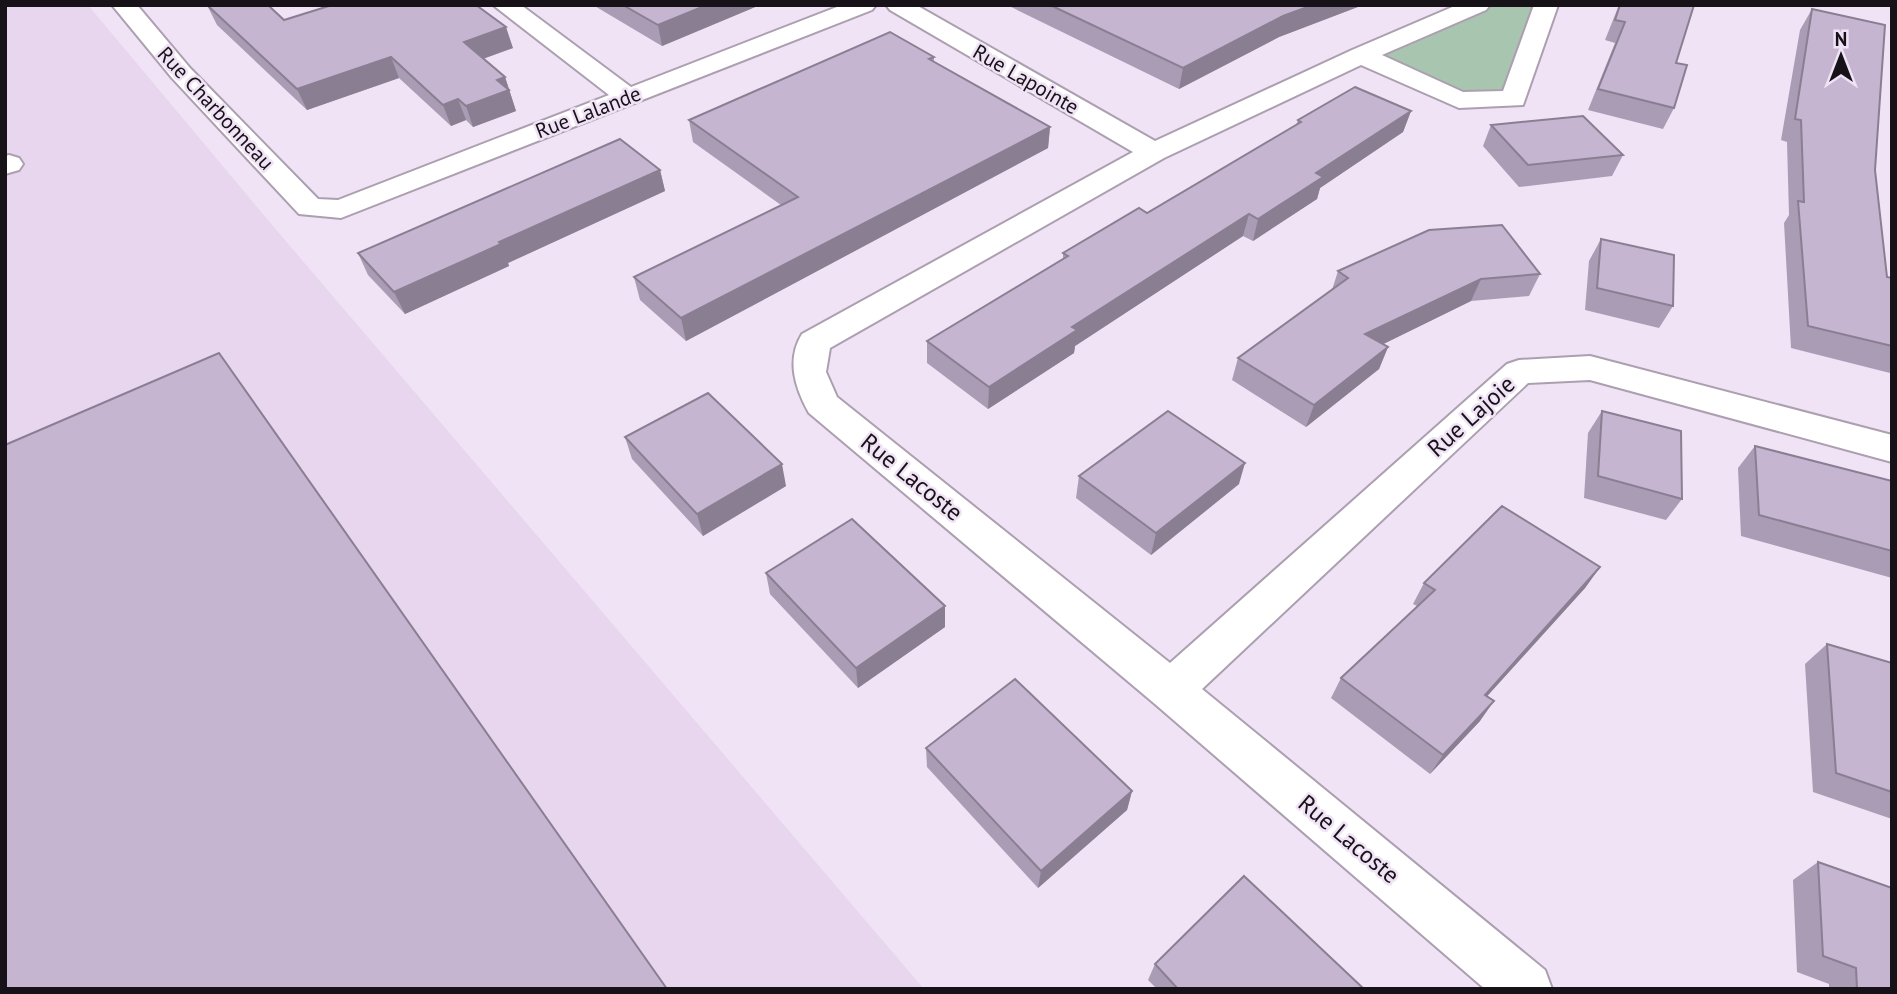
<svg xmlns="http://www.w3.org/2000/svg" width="1897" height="994" viewBox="0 0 1897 994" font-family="'PT Sans',sans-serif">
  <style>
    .built { fill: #e8d6ef }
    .green { fill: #a8c5b0 }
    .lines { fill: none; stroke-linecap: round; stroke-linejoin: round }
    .minor-casing { stroke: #ac9fb0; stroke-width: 4 }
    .minor { fill: #fff; fill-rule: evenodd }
    .wall { fill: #a99cb4 }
    .shaded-wall { fill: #8a7f92 }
    .building { fill: #c5b5d1; stroke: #8a7f92; stroke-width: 2 }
    .labels { text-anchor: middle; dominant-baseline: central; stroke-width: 5; stroke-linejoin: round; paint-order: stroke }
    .far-street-label { font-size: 21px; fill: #171218; stroke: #f0e3f5 }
    .street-label { font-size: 24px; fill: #171218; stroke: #f0e3f5 }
  </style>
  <rect width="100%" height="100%" fill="#f0e3f5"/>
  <path class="built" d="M5,5H88L267,219L924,989H5Z"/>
  <path class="green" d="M1478,5H1546L1514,99L1459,100L1361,55Z"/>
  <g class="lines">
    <defs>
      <g id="minor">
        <path d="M112,5H137L190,68L318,199L338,200L609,95L493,5H521L631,87L842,5H876L872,10L341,218L299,214L172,78Z"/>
        <path d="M886,5H916L1155,141L1352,50L1457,5H1490L1486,10L1382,55L1463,92L1503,91L1534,5H1558L1523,105L1459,108L1361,65L1164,158L830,348L826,372L837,397L1170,663L1507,364L1519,360L1590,356L1892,435V462L1590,380L1528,383L1202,689L1545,970L1552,989H1485L1155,704L809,413C795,388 786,360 802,334L1133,152L890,10Z"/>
        <path d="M9,155L19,158L23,164L19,170L5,174V156Z"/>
      </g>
    </defs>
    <use href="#minor" class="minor-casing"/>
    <use href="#minor" class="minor"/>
  </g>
  <g class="wall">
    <path d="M207,5L284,20L513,48L483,59L505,77L516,111L473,127L466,120L451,126L399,78L307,110L217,25Z"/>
    <path d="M593,5H760L662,46Z"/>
    <path d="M1007,5H1363L1279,37L1179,89Z"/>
    <path d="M1619,5H1694L1676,63L1674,108L1663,129L1588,110L1615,43L1605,40Z"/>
    <path d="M1812,9L1875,170L1887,277L1892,278V371L1890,373L1791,348L1784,223L1789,215L1787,142L1781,140L1800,30Z"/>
    <path d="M934,57V62L1050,127L1048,148L686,341L640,300L634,277L781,205L693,142L689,120Z"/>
    <path d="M1411,111L1403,132L1320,188L1317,199L1253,241L1243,236L1075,346L1074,353L988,409L927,363V341L1063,259V253L1147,213L1296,125L1298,120Z"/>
    <path d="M1491,125L1623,155L1612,176L1519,187L1483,146Z"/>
    <path d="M660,170L665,191L508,263L509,266L405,314L368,275L358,253Z"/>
    <path d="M1601,239L1673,306L1659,328L1585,310L1589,261Z"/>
    <path d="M1338,271L1540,274L1529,296L1471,301L1383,344L1388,347L1379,369L1306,427L1232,380L1238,358L1332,290Z"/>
    <path d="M1602,411L1682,499L1666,520L1584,498L1588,433Z"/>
    <path d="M625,437L786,486L703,536L632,459Z"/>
    <path d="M1755,446L1892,481V578L1741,536L1738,468Z"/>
    <path d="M1079,476L1239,484L1151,555L1076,498Z"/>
    <path d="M1600,567L1585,588L1487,696L1480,721L1430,774L1331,698L1341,678L1417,606L1413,604L1424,583Z"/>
    <path d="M766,573L945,606V627L858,688L770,594Z"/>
    <path d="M1827,644L1892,663V819L1813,792L1805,664Z"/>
    <path d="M926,748L1132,791L1127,810L1038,888L927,767Z"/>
    <path d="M1818,862L1892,989H1829V984L1797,972L1793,880Z"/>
    <path d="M1155,964L1364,989H1157L1148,980Z"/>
  </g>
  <g class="shaded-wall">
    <path d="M707,5H760L662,46L658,25Z"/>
    <path d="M1313,5H1363L1279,37L1179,89L1183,68L1283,16Z"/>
    <path d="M506,27L513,48L471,63L464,42Z"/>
    <path d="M391,57L399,78L307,110L297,89Z"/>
    <path d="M505,77L516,111L473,127L466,106L497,80Z"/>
    <path d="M458,99L466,120L451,126L443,105Z"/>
    <path d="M1411,111L1403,132L1320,188L1317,199L1253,241L1258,219L1316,173Z"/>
    <path d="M1050,127L1048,148L686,341L681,318Z"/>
    <path d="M660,170L665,191L508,263L509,266L405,314L394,292L499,242Z"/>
    <path d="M1249,214L1243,236L1075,346L1074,353L988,409L989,387L1072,327Z"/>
    <path d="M1481,279L1471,301L1357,357L1365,334Z"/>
    <path d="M1388,347L1379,369L1306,427L1314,405Z"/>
    <path d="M1245,463L1239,484L1151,555L1156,533Z"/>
    <path d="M782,464L786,486L703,536L697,514Z"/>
    <path d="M1600,567L1585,588L1471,714L1485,695Z"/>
    <path d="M945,606V627L858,688L856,668Z"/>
    <path d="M1494,701L1480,721L1430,774L1443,755Z"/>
    <path d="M1132,791L1127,810L1038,888L1041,871Z"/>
  </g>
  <g class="building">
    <path d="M207,5H268L284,20L332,5H476L506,27L464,42L505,77L497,80L509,90L466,106L458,99L443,105L391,57L297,89Z"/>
    <path d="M623,5H707L658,25Z"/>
    <path d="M1050,5H1313L1283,16L1183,68Z"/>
    <path d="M1620,5H1694L1676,63L1687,65L1674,108L1598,89L1625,22L1615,20Z"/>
    <path d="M1812,9L1885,25L1875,170L1887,277L1892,278V346L1808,326L1798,201L1804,202L1801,120L1795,119Z"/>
    <path d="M890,32L934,57L929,59L1050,127L681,318L634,277L798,197L689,120Z"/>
    <path d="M1355,87L1411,111L1316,173L1323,177L1292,197L1258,219L1249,214L1072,327L1077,330L989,387L927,341L1068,256L1063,253L1139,208L1147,213L1301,122L1298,120Z"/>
    <path d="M1583,116L1623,155L1528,165L1491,125Z"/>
    <path d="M620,139L660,170L499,242L501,244L394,292L358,253Z"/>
    <path d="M1502,225L1540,274L1481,279L1365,334L1388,347L1314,405L1238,358L1348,278L1338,271L1429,230Z"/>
    <path d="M1601,239L1674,255L1673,306L1597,288Z"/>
    <path d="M219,353L667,989H5V445Z"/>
    <path d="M708,393L782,464L697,514L625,437Z"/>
    <path d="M1168,411L1245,463L1156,533L1079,476Z"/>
    <path d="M1602,411L1681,431L1682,499L1598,476Z"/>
    <path d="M1755,446L1892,481V551L1759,515Z"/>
    <path d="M1502,506L1600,567L1485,695L1494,701L1443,755L1341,678L1435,590L1424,583Z"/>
    <path d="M852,519L945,606L856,668L766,573Z"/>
    <path d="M1827,644L1892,663V792L1836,773Z"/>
    <path d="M1015,679L1132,791L1041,871L926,748Z"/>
    <path d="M1818,862L1892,888V989H1857L1856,968L1823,956Z"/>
    <path d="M1244,876L1364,989H1178L1155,964Z"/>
  </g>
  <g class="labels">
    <g class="far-street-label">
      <text transform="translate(1026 79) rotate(30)">Rue Lapointe</text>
      <text transform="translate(216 108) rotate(47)">Rue Charbonneau</text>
      <text transform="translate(588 112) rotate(-21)">Rue Lalande</text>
    </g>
    <g class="street-label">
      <text transform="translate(1471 416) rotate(-42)">Rue Lajoie</text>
      <text transform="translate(912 477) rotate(39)">Rue Lacoste</text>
      <text transform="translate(1349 839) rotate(40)">Rue Lacoste</text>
    </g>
  </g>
  <rect width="1897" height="994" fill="none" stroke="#171218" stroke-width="14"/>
  <g transform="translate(1841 56)" stroke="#f0e3f5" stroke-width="5" paint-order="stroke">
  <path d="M0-5L12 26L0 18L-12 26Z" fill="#171218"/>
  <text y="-10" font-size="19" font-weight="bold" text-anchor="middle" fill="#171218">N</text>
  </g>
</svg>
